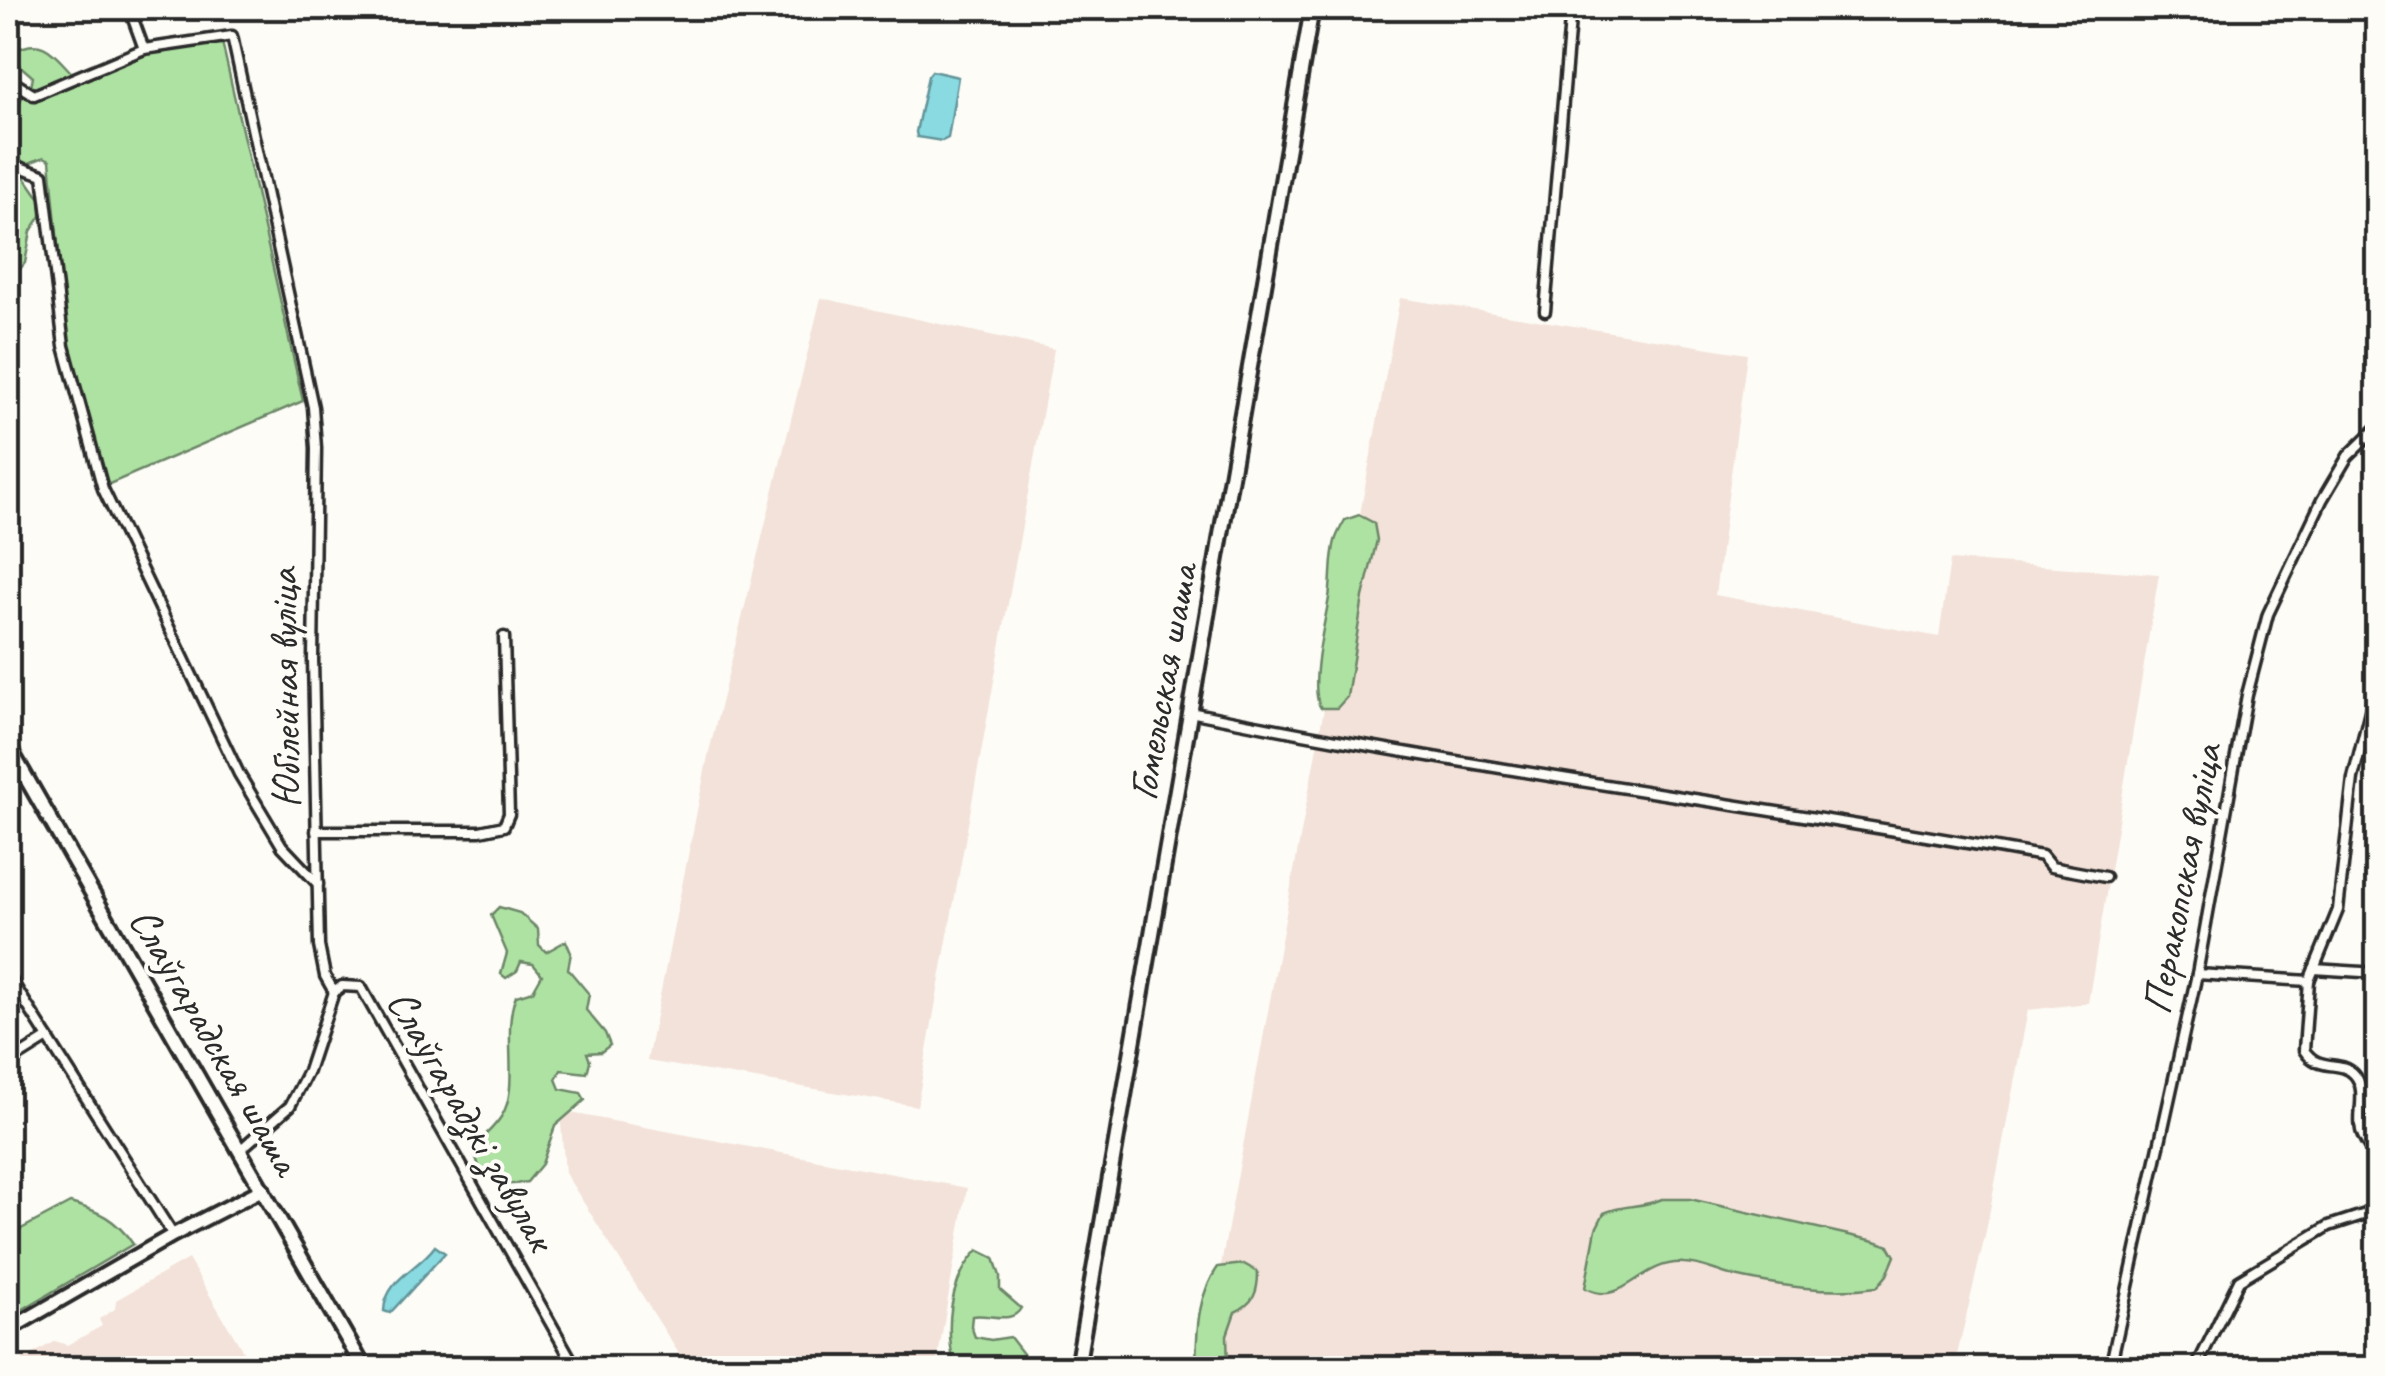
<svg xmlns="http://www.w3.org/2000/svg" width="2385" height="1376" viewBox="0 0 2385 1376" font-family="Caveat,sans-serif">
  <style>
    .built { fill: #f3e2d9 }
    .green { fill: #aee2a3; stroke: #6c8667; stroke-width: 2.5 }
    .water { fill: #89dae1; stroke: #639498; stroke-width: 2.5 }
    .lines { fill: none; stroke-linecap: round; stroke-linejoin: round }
    .street-casing { stroke: #2b2b2b; stroke-width: 15 }
    .secondary-casing { stroke: #2b2b2b; stroke-width: 19 }
    .primary-casing { stroke: #2b2b2b; stroke-width: 20 }
    .street { stroke: #fdfcf7; stroke-width: 8 }
    .secondary { stroke: #fdfcf7; stroke-width: 11 }
    .primary { stroke: #fdfcf7; stroke-width: 12 }
    .labels { text-anchor: middle; dominant-baseline: central; stroke-width: 8; stroke-linejoin: round; paint-order: stroke }
    .street-label { font-size: 42px; fill: #2b2b2b; stroke: #fdfcf7 }
  </style>
  <rect width="100%" height="100%" fill="#fdfcf7"/>
  <filter id="ink" filterUnits="userSpaceOnUse"><feTurbulence type="fractalNoise" baseFrequency=".01" numOctaves="2"/><feDisplacementMap in="SourceGraphic" scale="20" xChannelSelector="R" yChannelSelector="G"/><feConvolveMatrix kernelMatrix="1 2 1 2 8 2 1 2 1" color-interpolation-filters="sRGB"/></filter>
  <g filter="url(#ink)">
    <g class="built">
      <path d="M821,298L1054,349L917,1106L647,1061L708,756Z"/>
      <path d="M1400,298L1747,354L1715,595L1939,637L1950,560L2159,574L2088,1003L2028,1010L1985,1236L1954,1368H1202Z"/>
      <path d="M560,1111L967,1188L936,1368H688L565,1173Z"/>
      <path d="M188,1259L253,1368H9L55,1341L67,1345L102,1326L99,1319L115,1309L116,1300Z"/>
    </g>
    <g class="green">
      <path d="M222,42L303,401L107,485L67,341L50,160L44,157L29,163L24,176L40,199L41,216L31,231L25,263L14,276L8,296V137L21,99L30,90L33,77L18,64L15,51C45,34 56,58 75,76L87,78L156,51Z"/>
      <path d="M1359,515L1374,523L1377,540L1363,597L1347,697L1337,708H1321C1308,689 1325,622 1329,598C1332,579 1330,560 1335,541C1337,534 1341,527 1345,520Z"/>
      <path d="M499,907L520,913L538,929L539,945L546,952L566,941L571,953L568,969L589,994L586,1010L605,1033L610,1045L601,1052L587,1053L590,1061L587,1073L561,1070L556,1079L560,1089L581,1093L585,1100L555,1126L542,1164L527,1182C494,1189 480,1182 474,1148C482,1137 494,1128 501,1117C521,1087 501,1032 516,996L533,991L542,975L533,964L521,962L517,971L506,978L501,974L507,953L491,915Z"/>
      <path d="M1662,1199H1690L1875,1241L1889,1246L1895,1256L1887,1275L1877,1287C1827,1294 1779,1286 1730,1275C1715,1271 1699,1263 1684,1263C1639,1260 1624,1309 1585,1288L1596,1229L1604,1213C1624,1204 1642,1208 1662,1199Z"/>
      <path d="M70,1203C99,1211 116,1219 133,1244L8,1318V1236Z"/>
      <path d="M978,1250L994,1258L1000,1276V1290L1021,1308C1012,1325 989,1313 972,1316L971,1326L975,1337L991,1340L1010,1337L1034,1368H955C945,1329 948,1281 978,1250Z"/>
      <path d="M1244,1264L1258,1272C1258,1293 1254,1303 1235,1312L1227,1335L1228,1368H1196C1197,1332 1196,1298 1218,1267Z"/>
    </g>
    <g class="water">
      <path d="M932,71L958,77L948,138L942,141L917,137L916,132L928,76Z"/>
      <path d="M435,1246L445,1253L390,1313L384,1311C385,1279 419,1269 435,1246Z"/>
    </g>
    <g class="lines">
      <defs>
        <g id="street">
          <path d="M129,8L144,49"/>
          <path d="M8,79L34,95L144,49L232,36L313,407L316,448L313,659L319,946L325,976L334,992"/>
          <path d="M8,163L43,175L64,346L103,489L239,774L282,846L318,884"/>
          <path d="M1545,311L1571,8"/>
          <path d="M2378,679L2353,778L2338,910L2309,981L2304,1050C2319,1073 2340,1059 2354,1074C2368,1089 2357,1113 2361,1130C2363,1140 2372,1151 2378,1159"/>
          <path d="M1190,712C1473,770 1759,805 2042,856L2051,867L2105,877"/>
          <path d="M316,831H480L504,826L509,814L504,637"/>
          <path d="M2314,969L2378,973"/>
          <path d="M2197,974L2309,981"/>
          <path d="M8,975L173,1235"/>
          <path d="M8,1063L48,1038"/>
          <path d="M240,1150L290,1106L308,1071L334,992L342,986L361,987L576,1368"/>
          <path d="M2110,1368L2197,974L2247,695L2268,614L2322,500L2348,456L2378,427"/>
          <path d="M2196,1368L2239,1280L2329,1226L2378,1210"/>
          <path d="M2368,1368L2378,1360"/>
        </g>
        <path id="secondary" d="M8,1330L173,1235L263,1189"/>
        <g id="primary">
          <path d="M8,746L364,1368"/>
          <path d="M1077,1368L1312,8"/>
        </g>
      </defs>
      <use href="#street" class="street-casing"/>
      <use href="#secondary" class="secondary-casing"/>
      <use href="#primary" class="primary-casing"/>
      <use href="#street" class="street"/>
      <use href="#secondary" class="secondary"/>
      <use href="#primary" class="primary"/>
    </g>
  </g>
  <g class="labels">
    <g class="street-label">
      <text transform="translate(1163 682) rotate(-80)">Гомельская шаша</text>
      <text transform="translate(285 688) rotate(-91)">Юбілейная вуліца</text>
      <text transform="translate(2182 879) rotate(-79)">Перакопская вуліца</text>
      <text transform="translate(215 1041) rotate(60)">Слаўгарадская шаша</text>
      <text transform="translate(471 1120) rotate(60)">Слаўгарадзкі завулак</text>
    </g>
  </g>
  <rect width="2385" height="1376" fill="none" stroke="#fdfcf7" stroke-width="40"/>
  <rect x="20" y="20" width="2345" height="1336" fill="none" stroke="#2b2b2b" stroke-width="4" filter="url(#ink)"/>
</svg>
